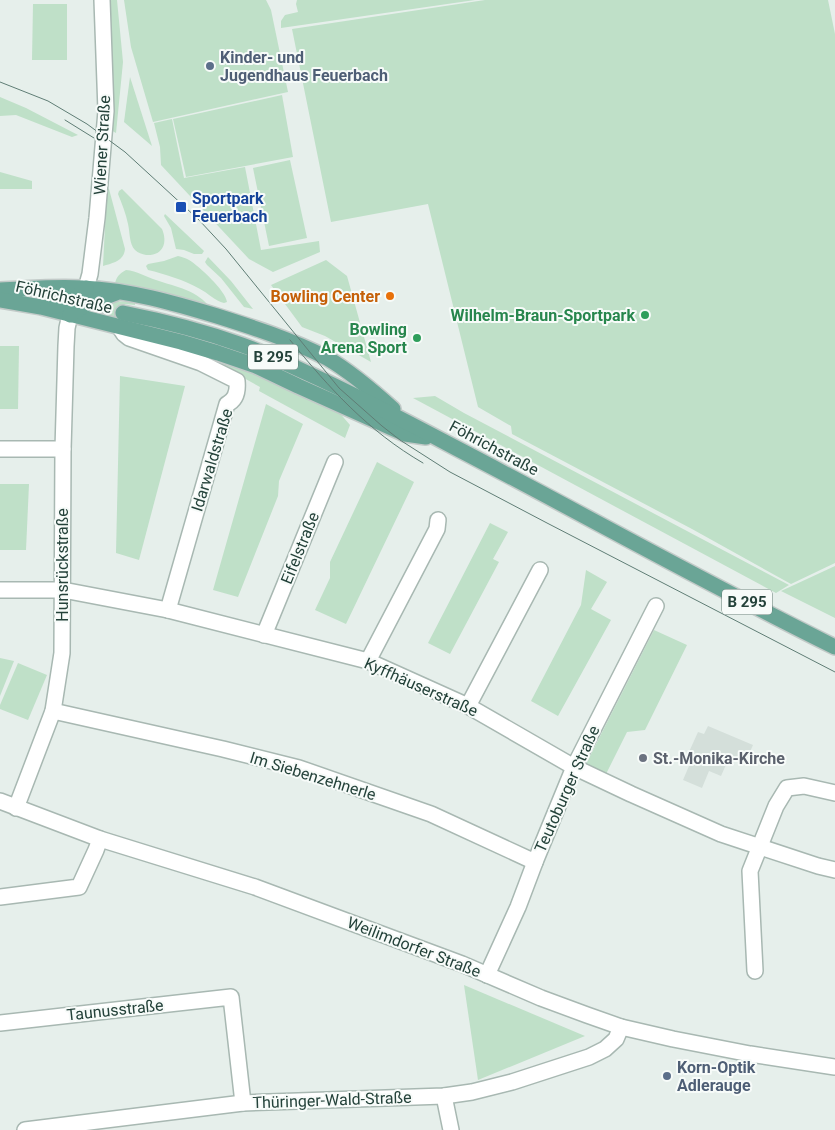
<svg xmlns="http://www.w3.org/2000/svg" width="835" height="1130" viewBox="0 0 835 1130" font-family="Roboto,sans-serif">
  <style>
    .built { fill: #d4dfda }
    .green { fill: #bfe0c8 }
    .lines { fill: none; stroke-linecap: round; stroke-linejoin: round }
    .major-tunnel { stroke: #bfccc8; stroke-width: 15; stroke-dasharray: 15 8; stroke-linecap: butt }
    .minor-casing { stroke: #a8b8b2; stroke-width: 18 }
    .major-casing { stroke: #c2cac8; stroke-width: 18 }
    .minor { stroke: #fff; stroke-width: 15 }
    .major { stroke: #6aa596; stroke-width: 15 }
    .tram { stroke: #5f7d75; stroke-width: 1 }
    .service-dot { fill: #5c6f8a; stroke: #f7fbf9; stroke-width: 2 }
    .transit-dot { fill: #1a4fb4; stroke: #f7fbf9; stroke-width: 2 }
    .food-dot { fill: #e8710a; stroke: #f7fbf9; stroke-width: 2 }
    .leisure-dot { fill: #2e9e5b; stroke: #f7fbf9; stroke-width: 2 }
    .worship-dot { fill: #6b7280; stroke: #f7fbf9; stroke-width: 2 }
    .labels { text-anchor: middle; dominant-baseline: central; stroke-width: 4; stroke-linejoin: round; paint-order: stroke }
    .shield { fill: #f7fbf9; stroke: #637a73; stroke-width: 1 }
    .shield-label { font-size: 15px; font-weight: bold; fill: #24423a }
    .service-label { font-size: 16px; font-weight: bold; fill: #4e5e75; stroke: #f7fbf9; text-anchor: start }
    .street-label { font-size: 16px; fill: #24423a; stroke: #f7fbf9 }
    .transit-label { font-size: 16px; font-weight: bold; fill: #164399; stroke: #f7fbf9; text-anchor: start }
    .food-label { font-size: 16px; font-weight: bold; fill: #c56008; stroke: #f7fbf9; text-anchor: end }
    .leisure-label { font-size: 16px; font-weight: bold; fill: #27864d; stroke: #f7fbf9; text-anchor: end }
    .worship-label { font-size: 16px; font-weight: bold; fill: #5b616d; stroke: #f7fbf9; text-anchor: start }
  </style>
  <rect width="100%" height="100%" fill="#e6efeb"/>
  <path class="built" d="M708,726L753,745L744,765L729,758L721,776L709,771L702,788L683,780L689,766L684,763L698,732L704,734Z"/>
  <g class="green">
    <path d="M107,0H117L123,62L116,133L109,129Z"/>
    <path d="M124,0H266L271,10L288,92L153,122L131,47Z"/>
    <path d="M297,0H475L281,28V21L285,15L298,12L296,4Z"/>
    <path d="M485,0H828L835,34V563L791,584L692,529L512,434L511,426L478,407L428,204L331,222L292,29Z"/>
    <path d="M33,4H67V60H32Z"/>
    <path d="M130,77L152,146L124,122Z"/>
    <path d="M282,95L293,157L186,177L173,119Z"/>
    <path d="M0,97L26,108L78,135L72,137L16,115L0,116Z"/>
    <path d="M172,119L184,178L245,167L261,250L319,241L320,252L273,272L249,259L161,165L160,147L154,123Z"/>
    <path d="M290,160L307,238L269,246L253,168Z"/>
    <path d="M0,172L32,181V189H0Z"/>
    <path d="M107,188L109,189L125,249C124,261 113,263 103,266Z"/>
    <path d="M122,189L162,229C168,243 163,256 146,255C142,254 138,253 135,250C129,244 130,232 128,224C126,214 122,204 118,194L119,191Z"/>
    <path d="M165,214L204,251L202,254H194L184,250L176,249L171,228L164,216Z"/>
    <path d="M178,256C182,257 186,258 189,260C199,266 226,291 227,302L224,303C215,301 208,293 200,289C184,280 165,274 148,270L146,266L148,264L164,261Z"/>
    <path d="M208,257L231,281L253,309L244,307L221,278L207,265L205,262Z"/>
    <path d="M326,260L347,276L371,362L325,336L302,327L271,285Z"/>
    <path d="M126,270C137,271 146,277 156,280C176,287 198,290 211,309L115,284C116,277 120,273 126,270Z"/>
    <path d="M113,301L135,302V305L125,304L121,308L125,321L106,317L109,302Z"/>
    <path d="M0,346H19L18,409H0Z"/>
    <path d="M207,354L253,373L338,411L350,425L345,438L259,391L260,387L206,357Z"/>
    <path d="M120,376L185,386L139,560L116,553Z"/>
    <path d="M435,396L464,413L789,585L776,593L413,398Z"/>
    <path d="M266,404L303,424L279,481L278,496L238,597L213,590Z"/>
    <path d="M377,462L414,482L346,624L315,610L330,578V562Z"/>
    <path d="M0,484H29L26,550H0Z"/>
    <path d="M490,523L508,532L493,559L499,562L450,654L428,643Z"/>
    <path d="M835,566V618L781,591Z"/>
    <path d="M586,570L607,582L591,609L611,620L558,716L531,701L581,605Z"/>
    <path d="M654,630L687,645L645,730L627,732L606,774L586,764Z"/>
    <path d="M0,658L14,661L0,696Z"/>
    <path d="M18,663L47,675L28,720L0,709V705Z"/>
    <path d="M464,985L585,1036L478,1080Z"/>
  </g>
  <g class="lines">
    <path class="major-tunnel" d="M4,293L123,313"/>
    <defs>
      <g id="minor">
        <path d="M86,288L90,274L97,218L106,111L102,0"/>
        <path d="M120,328L124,334L129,338L201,363L237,381C238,391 236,400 227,404L168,610"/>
        <path d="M0,449H63"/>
        <path d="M0,590H63L168,610L368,661L468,706L574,767L631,794L721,834L818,866L835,870"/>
        <path d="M264,635L335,462"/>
        <path d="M368,661L437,529L438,520"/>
        <path d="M468,706L540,570"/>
        <path d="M53,711L223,749L299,768L431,814L535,862"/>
        <path d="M0,801L100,839L255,887L462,964L541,998L587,1015L621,1027L673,1039L750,1054L835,1067"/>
        <path d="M16,808L53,711L62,653L63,449L66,346L67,328L70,315"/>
        <path d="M0,897L79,887L96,850L100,839"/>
        <path d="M755,971L750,871L776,806L787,788L804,786L835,793"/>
        <path d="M487,975L518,907L535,862L574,767L656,606"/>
        <path d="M0,1023L231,997L243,1103"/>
        <path d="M444,1096L451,1130"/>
        <path d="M25,1130L243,1103L444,1096L472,1092L512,1082L589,1057L605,1049L616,1039L621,1027"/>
      </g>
      <g id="major">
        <path d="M0,290C28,289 56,286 83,288C129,290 174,303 217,316C255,328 292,340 327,358C351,372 372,390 393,409"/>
        <path d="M0,300L41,307L181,342L218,353L256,366L298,386L405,434L426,437"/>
        <path d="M48,307C66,305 73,301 86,288"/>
        <path d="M123,313C164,321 203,331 242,345C264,353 286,363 307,373C358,396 407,422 456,448C583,514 707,584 835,647"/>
        <path d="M70,315L87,304L116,293"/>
      </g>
    </defs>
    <use href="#minor" class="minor-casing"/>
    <use href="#major" class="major-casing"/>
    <use href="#minor" class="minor"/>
    <use href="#major" class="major"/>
    <g class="tram">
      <path d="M0,82L48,101L87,124L125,152L161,185L199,220L226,249L339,388L382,426L400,440L450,472L547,523L835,672"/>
      <path d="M65,120L94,138"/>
      <path d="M290,340C330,389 368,431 423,463"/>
    </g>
  </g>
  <g class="service-dot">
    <circle cx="210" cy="66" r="5"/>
    <circle cx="667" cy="1076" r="5"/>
  </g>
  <rect class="transit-dot" x="175" y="201" width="12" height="12" rx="2.5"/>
  <circle class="food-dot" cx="390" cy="296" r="5"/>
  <g class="leisure-dot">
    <circle cx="645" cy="315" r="5"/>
    <circle cx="417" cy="338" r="5"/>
  </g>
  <circle class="worship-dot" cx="643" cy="758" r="5"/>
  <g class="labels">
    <g class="shield">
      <rect x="248" y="344.5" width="50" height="25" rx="4"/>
      <rect x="722" y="589.5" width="50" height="25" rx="4"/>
    </g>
    <g class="shield-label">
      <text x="273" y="357">B 295</text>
      <text x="747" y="602">B 295</text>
    </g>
    <g class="service-label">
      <text x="220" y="57">Kinder- und<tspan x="220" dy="18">Jugendhaus Feuerbach</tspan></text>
      <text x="677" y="1067">Korn-Optik<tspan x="677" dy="18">Adlerauge</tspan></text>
    </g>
    <g class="street-label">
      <text transform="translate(102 145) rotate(-87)">Wiener Straße</text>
      <text transform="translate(64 297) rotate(13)">Föhrichstraße</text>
      <text transform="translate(494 448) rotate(28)">Föhrichstraße</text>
      <text transform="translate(212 460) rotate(-73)">Idarwaldstraße</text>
      <text transform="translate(300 548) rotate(-68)">Eifelstraße</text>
      <text transform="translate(62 565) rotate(-90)">Hunsrückstraße</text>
      <text transform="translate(421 687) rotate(24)">Kyffhäuserstraße</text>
      <text transform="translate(313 776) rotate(17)">Im Siebenzehnerle</text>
      <text transform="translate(567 789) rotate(-66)">Teutoburger Straße</text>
      <text transform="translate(414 947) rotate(21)">Weilimdorfer Straße</text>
      <text transform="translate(115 1010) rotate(-6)">Taunusstraße</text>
      <text transform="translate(332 1100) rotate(-2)">Thüringer-Wald-Straße</text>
    </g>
    <g class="transit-label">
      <text x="192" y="198">Sportpark<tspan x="192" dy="18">Feuerbach</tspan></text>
    </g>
    <g class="food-label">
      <text x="380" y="296">Bowling Center</text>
    </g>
    <g class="leisure-label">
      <text x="635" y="315">Wilhelm-Braun-Sportpark</text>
      <text x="407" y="329">Bowling<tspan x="407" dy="18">Arena Sport</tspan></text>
    </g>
    <g class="worship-label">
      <text x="653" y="758">St.-Monika-Kirche</text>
    </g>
  </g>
</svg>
